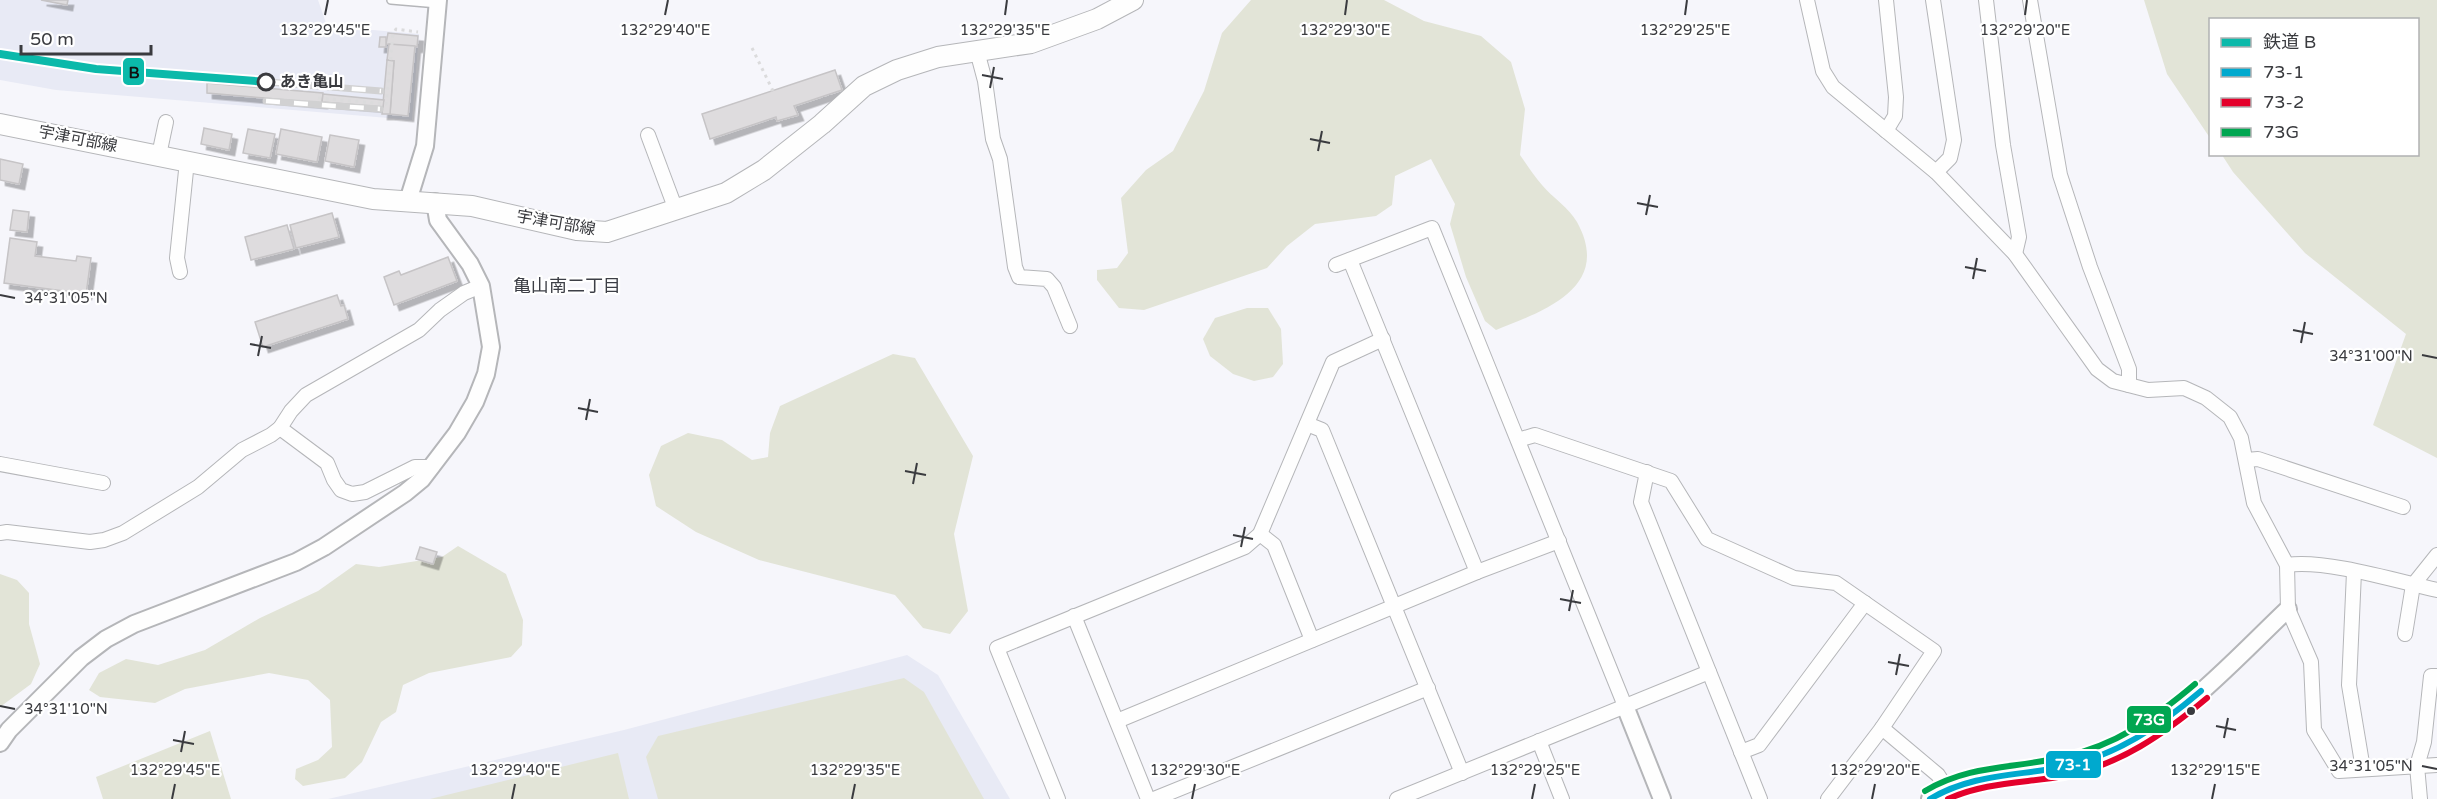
<svg xmlns="http://www.w3.org/2000/svg" width="2437" height="799" viewBox="0 0 2437 799" font-family="'Varela Round','Noto Sans JP',sans-serif">
  <style>
    .built { fill: #e8eaf5 }
    .green { fill: #e2e4d7 }
    .building { fill: #dedcde; stroke: #c6c4c6; stroke-width: 1.5; filter: url(#shadow) }
    .lines { fill: none; stroke-linecap: round; stroke-linejoin: round }
    .service-casing { stroke: #b5b6b9; stroke-width: 10 }
    .minor-casing { stroke: #b5b6b9; stroke-width: 16 }
    .tertiary-casing { stroke: #b5b6b9; stroke-width: 20 }
    .secondary-casing { stroke: #b5b6b9; stroke-width: 22 }
    .path { stroke: #dbdbdc; stroke-width: 3; stroke-dasharray: 3 4.5; stroke-linecap: butt }
    .service { stroke: #fefefe; stroke-width: 7 }
    .minor { stroke: #fefefe; stroke-width: 14 }
    .tertiary { stroke: #fefefe; stroke-width: 16 }
    .secondary { stroke: #fefefe; stroke-width: 20 }
    .rail-casing { stroke: #d1d1d2; stroke-width: 7 }
    .rail { stroke: #fff; stroke-width: 4.5; stroke-dasharray: 14; stroke-linecap: butt }
    .bus-1-casing { stroke: #fff; stroke-width: 10 }
    .bus-2-casing { stroke: #fff; stroke-width: 10 }
    .bus-3-casing { stroke: #fff; stroke-width: 10 }
    .bus-1 { stroke: #00a9ce; stroke-width: 6 }
    .bus-2 { stroke: #e4002b; stroke-width: 6 }
    .bus-3 { stroke: #00a651; stroke-width: 6 }
    .rail-1-casing { stroke: #fff; stroke-width: 12 }
    .rail-1 { stroke: #0bb9aa; stroke-width: 8 }
    .ticks { fill: none; stroke: #3a3b3f; stroke-width: 2 }
    .stop-dot { fill: #fff; stroke: #3a3b3f; stroke-width: 3 }
    .bus-dot { fill: #3a3b3f; stroke: #fff; stroke-width: 2 }
    .labels { text-anchor: middle; dominant-baseline: central; stroke-width: 4.5; stroke-linejoin: round; paint-order: stroke }
    .stop-label { font-size: 16px; font-weight: bold; fill: #3a3b3f; stroke: #fff; text-anchor: start }
    .street-label { font-size: 16px; fill: #3a3b3f; stroke: #fff }
    .neighbourhood-label { font-size: 18px; fill: #3d3f46; stroke: #fff }
    .ticks-label { font-size: 15px; text-anchor: middle; fill: #3a3b3f; stroke: #fff; stroke-width: 4.5; stroke-linejoin: round; paint-order: stroke }
    .line-badge { stroke: #fff; stroke-width: 2 }
    .badge-label { font-size: 16px; text-anchor: middle; font-weight: bold; fill: #fff }
    .pale-badge-label { font-size: 16px; text-anchor: middle; font-weight: bold; fill: #111 }
  </style>
  <defs>
    <filter id="shadow"><feDropShadow dx="5.5" dy="5.5" stdDeviation="0" flood-color="#0004"/></filter>
  </defs>
  <rect width="100%" height="100%" fill="#f6f6fb"/>
  <g class="built">
    <path d="M0,0H318L327,26L419,34L412,120L56,90L0,80Z"/>
    <path d="M907,655L938,675L1010,799H328L624,730Z"/>
  </g>
  <g class="green">
    <path d="M1251,0H1384L1424,21L1481,36L1511,62L1525,109L1520,155C1527,165 1534,176 1542,185C1552,197 1569,208 1577,222C1613,287 1544,311 1496,330L1485,321L1466,277L1450,224L1455,204L1431,159L1395,176L1392,205L1376,216L1315,224L1287,246L1267,268L1144,310L1119,308L1097,280V270L1117,268L1128,253L1121,198L1146,170L1173,151L1204,91L1222,33Z"/>
    <path d="M2144,0H2437V458L2373,425L2406,334L2305,253L2233,172L2222,155L2418,154V20H2210V138L2167,74Z"/>
    <path d="M1247,308H1268L1281,329L1283,364L1273,377L1254,381L1233,374L1210,356L1203,339L1215,318Z"/>
    <path d="M893,354L915,358L973,456L954,534L968,611L950,634L923,628L895,595L759,560L696,532L656,506L649,475L661,446L688,433L722,440L752,460L768,457L770,433L780,406Z"/>
    <path d="M458,546L506,574L523,620L522,645L511,657L429,673L403,685L396,712L381,722L362,762L345,778L303,786L295,779L296,769L318,760L332,747L330,700L308,680L269,673L185,689L155,703L100,697L89,690L99,673L126,659L158,665L205,650L260,618L318,591L356,564L379,567L442,557Z"/>
    <path d="M0,574L17,580L29,593V624L40,664L31,684L0,707Z"/>
    <path d="M904,678L924,692L984,799H658L646,757L658,736Z"/>
    <path d="M210,731L231,799H103L96,777Z"/>
    <path d="M618,753L629,799H430Z"/>
  </g>
  <g class="building">
    <path d="M41,0H68L67,5Z"/>
    <path d="M388,33L418,36L417,47L386,44Z"/>
    <path d="M380,37H386V47H379Z"/>
    <path d="M389,44L415,46L408,116L390,114L394,61L387,60Z"/>
    <path d="M387,60L394,61L390,114H382Z"/>
    <path d="M835,70L842,90L794,106L798,115L777,121L776,117L710,139L702,114Z"/>
    <path d="M207,83L323,93L322,103L207,93Z"/>
    <path d="M323,94L384,100L383,107L322,102Z"/>
    <path d="M204,128L232,134L229,150L201,144Z"/>
    <path d="M248,129L275,134L270,158L243,153Z"/>
    <path d="M281,129L322,137L317,162L276,154Z"/>
    <path d="M330,135L359,140L354,167L325,161Z"/>
    <path d="M0,159L23,164L19,184L0,180Z"/>
    <path d="M13,210L29,212L27,232L10,230Z"/>
    <path d="M332,213L339,237L296,248L290,225Z"/>
    <path d="M287,225L294,249L251,260L245,237Z"/>
    <path d="M10,238L37,242L35,256L76,261L77,256L91,258L86,294L4,283Z"/>
    <path d="M448,257L457,281L394,305L384,277L399,271L401,275Z"/>
    <path d="M337,295L341,306L344,305L348,319L263,347L255,322Z"/>
    <path d="M420,547L437,552L433,564L416,559Z"/>
  </g>
  <g class="lines">
    <defs>
      <path id="service" d="M391,0L438,4"/>
      <g id="minor">
        <path d="M1807,0L1823,71L1833,87L1936,172L2015,254L2097,369L2113,381L2148,390L2184,388L2206,398L2230,417L2241,438L2254,503L2287,565L2288,609L2311,662L2314,730L2339,771L2437,765"/>
        <path d="M1886,0L1896,97L1895,116L1886,131"/>
        <path d="M1933,0L1954,140L1950,158L1936,172"/>
        <path d="M1986,0L2003,145L2019,237L2015,254"/>
        <path d="M2030,0L2060,175L2090,267L2129,369V385"/>
        <path d="M977,51L985,81L993,139L1000,159L1015,267L1019,277L1047,279L1054,287L1070,326"/>
        <path d="M648,135L676,210"/>
        <path d="M159,155L166,122"/>
        <path d="M1350,260L1477,572"/>
        <path d="M1336,265L1432,228L1625,706"/>
        <path d="M180,272L177,258L187,161"/>
        <path d="M1307,424L1322,430L1462,773"/>
        <path d="M280,428L327,463L334,480L341,490L352,494L365,492L415,467H432"/>
        <path d="M1518,440L1535,435L1671,481L1707,539L1794,578L1836,583L1934,651L1882,728L1828,799"/>
        <path d="M2246,460L2258,459L2403,507"/>
        <path d="M0,464L103,483"/>
        <path d="M1647,472L1641,502L1760,799"/>
        <path d="M0,533L7,532L90,542L104,540L123,533L198,487L242,450L271,435L280,428L291,411L306,395L419,330L440,310L464,293L481,286"/>
        <path d="M1260,534L1274,545L1312,640"/>
        <path d="M2287,565C2325,559 2397,581 2437,590"/>
        <path d="M2354,572L2349,685L2363,769"/>
        <path d="M1074,616L1148,799"/>
        <path d="M2405,634L2413,585L2437,555"/>
        <path d="M1117,721L1477,572L1559,541"/>
        <path d="M1882,728L1938,775L1947,789"/>
        <path d="M1539,741L1562,799"/>
        <path d="M1741,752L1759,745L1865,603"/>
        <path d="M1058,799L997,648L1245,547L1260,534L1333,362L1383,339"/>
        <path d="M1154,799L1428,688"/>
        <path d="M1397,799L1709,672"/>
        <path d="M2420,799L2417,766L2424,742L2431,676H2437"/>
      </g>
      <g id="tertiary">
        <path d="M408,201L425,146L438,0"/>
        <path d="M1625,706L1662,799"/>
        <path d="M0,743L9,730L81,658L106,639L134,624L296,562L324,547L405,493L422,479L457,433L475,402L486,374L491,347L481,286L470,264L438,220L435,202"/>
        <path d="M1930,799C1978,765 2043,775 2097,758C2166,737 2236,658 2288,609"/>
      </g>
      <path id="secondary" d="M0,124L373,199L472,206L577,230L607,232L726,193L764,170L822,124L864,86L897,70L938,57L1031,43L1097,19L1133,0"/>
    </defs>
    <use href="#service" class="service-casing"/>
    <use href="#minor" class="minor-casing"/>
    <use href="#tertiary" class="tertiary-casing"/>
    <use href="#secondary" class="secondary-casing"/>
    <g class="path">
      <path d="M752,48L773,91"/>
      <path d="M318,98L386,104L393,34L396,29L418,32"/>
    </g>
    <use href="#service" class="service"/>
    <use href="#minor" class="minor"/>
    <use href="#tertiary" class="tertiary"/>
    <use href="#secondary" class="secondary"/>
    <defs>
      <g id="rail">
        <path d="M268,82L381,91"/>
        <path d="M266,101L380,109"/>
      </g>
    </defs>
    <use href="#rail" class="rail-casing"/>
    <use href="#rail" class="rail"/>
    <defs>
      <path id="bus-1" d="M1930,799C1972,774 2016,776 2062,767C2116,756 2160,726 2201,691"/>
      <path id="bus-2" d="M1948,799C1985,782 2025,783 2064,776C2120,765 2164,734 2207,698"/>
      <path id="bus-3" d="M1925,791C1971,764 2014,769 2063,757C2115,746 2155,718 2195,684"/>
    </defs>
    <use href="#bus-1" class="bus-1-casing"/>
    <use href="#bus-2" class="bus-2-casing"/>
    <use href="#bus-3" class="bus-3-casing"/>
    <use href="#bus-1" class="bus-1"/>
    <use href="#bus-2" class="bus-2"/>
    <use href="#bus-3" class="bus-3"/>
    <defs>
      <path id="rail-1" d="M0,54L96,69L268,82"/>
    </defs>
    <use href="#rail-1" class="rail-1-casing"/>
    <use href="#rail-1" class="rail-1"/>
  </g>
  <path class="ticks" d="M325,15L328,0M665,15L668,0M1005,15L1007,0M1345,15L1347,0M1685,15L1687,0M2025,15L2027,0M982,75L1003,79M990,88L994,67M1310,139L1330,143M1318,151L1322,131M1637,203L1658,207M1646,215L1650,195M1965,267L1986,271M1973,279L1977,258M0,295L15,298M2293,330L2313,334M2301,343L2305,322M250,344L271,348M2422,355L2437,358M258,356L262,336M578,408L598,412M586,420L590,399M905,471L926,475M913,484L917,463M1233,535L1253,539M1241,547L1245,527M1560,599L1581,603M1569,611L1573,590M1888,662L1909,666M1896,675L1900,654M0,706L15,709M2216,726L2236,730M2224,738L2228,718M173,740L194,744M181,752L185,731M2422,766L2437,769M172,799L175,784M512,799L515,784M852,799L855,784M1192,799L1195,784M1532,799L1535,784M1872,799L1875,784M2212,799L2215,784"/>
  <circle class="stop-dot" cx="266" cy="82" r="8"/>
  <circle class="bus-dot" cx="2191" cy="711" r="5"/>
  <g class="labels">
    <g class="stop-label">
      <text x="280" y="82">あき亀山</text>
    </g>
    <g class="street-label">
      <text transform="translate(78 139) rotate(11)">宇津可部線</text>
      <text transform="translate(556 223) rotate(10)">宇津可部線</text>
    </g>
    <g class="neighbourhood-label">
      <text x="567" y="286">亀山南二丁目</text>
    </g>
  </g>
  <g class="ticks-label">
    <text x="325" y="35">132°29'45"E</text>
    <text x="665" y="35">132°29'40"E</text>
    <text x="1005" y="35">132°29'35"E</text>
    <text x="1345" y="35">132°29'30"E</text>
    <text x="1685" y="35">132°29'25"E</text>
    <text x="2025" y="35">132°29'20"E</text>
    <text x="66" y="303">34°31'05"N</text>
    <text x="2371" y="361">34°31'00"N</text>
    <text x="66" y="714">34°31'10"N</text>
    <text x="2371" y="771">34°31'05"N</text>
    <text x="175" y="775">132°29'45"E</text>
    <text x="515" y="775">132°29'40"E</text>
    <text x="855" y="775">132°29'35"E</text>
    <text x="1195" y="775">132°29'30"E</text>
    <text x="1535" y="775">132°29'25"E</text>
    <text x="1875" y="775">132°29'20"E</text>
    <text x="2215" y="775">132°29'15"E</text>
  </g>
  <g class="line-badge">
    <rect x="122" y="57" width="23" height="29" rx="6" fill="#0bb9aa"/>
    <rect x="2126" y="705" width="46" height="29" rx="6" fill="#00a651"/>
    <rect x="2045" y="750" width="57" height="29" rx="6" fill="#00a9ce"/>
  </g>
  <g class="badge-label">
    <text x="2149" y="725">73G</text>
    <text x="2073" y="770">73-1</text>
  </g>
  <g class="pale-badge-label">
    <text x="134" y="78">B</text>
  </g>
  <rect x="2209" y="18" width="210" height="138" fill="#ffffff" stroke="#b0b1b2" stroke-width="1.5"/>
  <rect x="2221" y="38" width="30" height="9" fill="#0bb9aa" stroke="#b0b1b2" stroke-width="1.5"/>
  <text x="2263" y="48" font-size="18" fill="#3a3b3f">鉄道 B</text>
  <rect x="2221" y="68" width="30" height="9" fill="#00a9ce" stroke="#b0b1b2" stroke-width="1.5"/>
  <text x="2263" y="78" font-size="18" fill="#3a3b3f">73-1</text>
  <rect x="2221" y="98" width="30" height="9" fill="#e4002b" stroke="#b0b1b2" stroke-width="1.5"/>
  <text x="2263" y="108" font-size="18" fill="#3a3b3f">73-2</text>
  <rect x="2221" y="128" width="30" height="9" fill="#00a651" stroke="#b0b1b2" stroke-width="1.5"/>
  <text x="2263" y="138" font-size="18" fill="#3a3b3f">73G</text>
  <path d="M21 45v9h130v-9" fill="none" stroke="#3a3b3f" stroke-width="3"/>
  <text x="30" y="45" font-size="18" fill="#3a3b3f" stroke="#ffffff" stroke-width="4.5" paint-order="stroke">50 m</text>
</svg>
